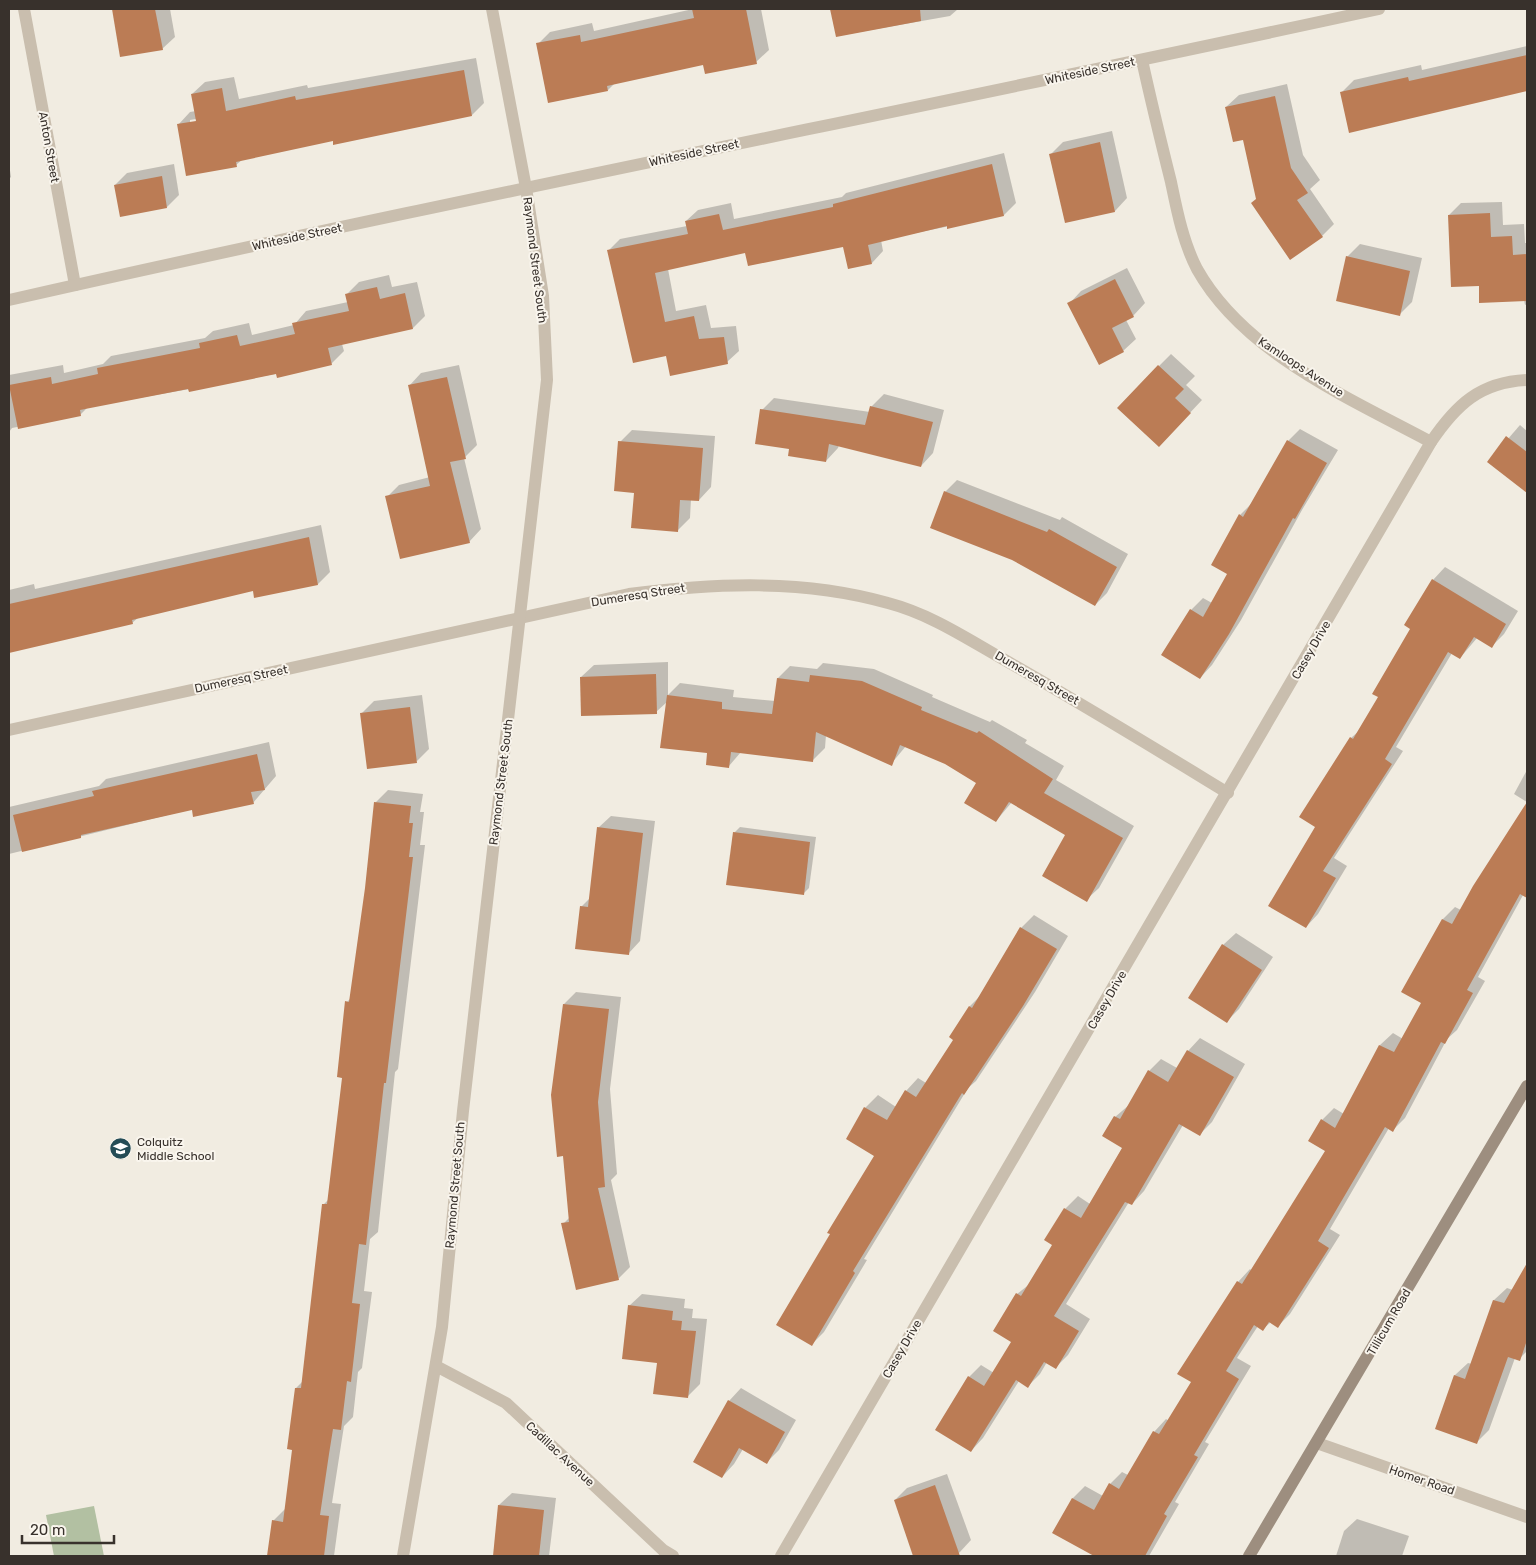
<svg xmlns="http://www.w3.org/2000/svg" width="1536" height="1565" viewBox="0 0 1536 1565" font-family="Rubik,sans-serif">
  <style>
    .green { fill: #b2c0a2 }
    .shadow { fill: #0003; fill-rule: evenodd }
    .building { fill: #bb7c55 }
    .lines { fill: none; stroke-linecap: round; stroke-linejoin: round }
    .minor { stroke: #c9beae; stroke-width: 12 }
    .secondary { stroke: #9d8e7f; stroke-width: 12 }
    .labels { text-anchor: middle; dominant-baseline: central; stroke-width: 4; stroke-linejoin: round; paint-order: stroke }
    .street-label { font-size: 12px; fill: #38312c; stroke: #f9f5ed }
    .poi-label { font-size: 12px; fill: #38312c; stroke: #f9f5ed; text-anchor: start }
  </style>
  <rect width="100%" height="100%" fill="#f1ece1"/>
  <path class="green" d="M94,1506L104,1556H54L46,1515Z"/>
  <g class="shadow">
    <path d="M113,9H170L175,37L162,49L122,56Z"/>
    <path d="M693,9H761L769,50L756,62L704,64L615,83L608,90L538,44L550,32L592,23L594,31Z"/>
    <path d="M832,9H958L950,16L837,36Z"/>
    <path d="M1527,46V90L1350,131L1342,92L1354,80L1421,65L1422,70Z"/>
    <path d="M476,58L484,103L472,115L334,144V140L243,159L236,165L178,125L190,112L196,111L192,94L205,82L234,77L239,99L307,85L308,88ZM202,118L203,121L190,123V120Z"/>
    <path d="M1287,84L1303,155L1320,180L1310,189L1334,224L1322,236L1257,198L1244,139L1226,107L1239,95Z"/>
    <path d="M1112,131L1127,198L1115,211L1066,222L1051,154L1063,142Z"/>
    <path d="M1004,153L1016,203L1004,215L881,240L883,251L872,263L844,245L746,251L668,269L676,311L706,305L711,328L736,326L739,351L727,362L666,354L608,251L620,239L687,226L686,221L698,210L731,203L734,219L842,197L846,193Z"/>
    <path d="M9,164L11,177L9,179Z"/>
    <path d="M174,164L179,195L167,207L115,185L127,173Z"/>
    <path d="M1502,202L1503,225L1524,224L1525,243H1527V304L1525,305L1524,300L1480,285L1449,215L1461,203Z"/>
    <path d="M1360,244L1422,258L1412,302L1400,314L1347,257Z"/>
    <path d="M1127,268L1145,303L1133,316L1126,320L1136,339L1123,351L1069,304L1081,291Z"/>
    <path d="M389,275L392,287L417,282L425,316L413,328L342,344L344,351L331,364L88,407L80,415L12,428L9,432V375L63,365L64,373L103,364L111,356L205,338L213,331L249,323L252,335L294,325L306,311L348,302L346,295L359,282Z"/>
    <path d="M1171,354L1195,376L1186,385L1202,400L1171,433L1159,366Z"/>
    <path d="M459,365L477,445L464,458L481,529L469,542L387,497L399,485L430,477L409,386L421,373Z"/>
    <path d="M884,394L944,410L933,453L921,466L839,445L838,448L826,461L791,448L762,410L774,398L870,412L871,407Z"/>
    <path d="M1520,425L1527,431V492L1488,462Z"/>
    <path d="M1300,429L1338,450L1302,510L1241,620L1212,665L1200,678L1191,610L1203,598L1212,603L1229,574L1240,515L1252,503L1288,441Z"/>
    <path d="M632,430L715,436L711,487L699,500L691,499L690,518L677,531L635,492L620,442Z"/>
    <path d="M957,480L1060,520L1062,517L1128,554L1107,593L1095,605L1013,559L945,492Z"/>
    <path d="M321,525L330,572L318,584L254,589L139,617L132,623L9,652V590L34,584L35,589Z"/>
    <path d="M1445,567L1518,611L1504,634L1492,646L1477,638L1460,658L1452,653L1396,747L1403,751L1334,858L1347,866L1318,914L1306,927L1317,827L1351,738L1361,729L1380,697L1412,628L1406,624L1433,580Z"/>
    <path d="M668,662V695L680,683L734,690L733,697L775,701L778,678L790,666L817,669L823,663L874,669L933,695L932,697L990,722L992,720L1027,740L1025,743L1064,766L1056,780L1134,826L1099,888L1086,900L1067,835L1012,802L996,821L978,782L946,763L906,746L891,764L826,735L825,748L812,761L741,752L729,766L709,752L667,702L656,712L581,677L594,665Z"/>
    <path d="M422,695L429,749L417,761L361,714L374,701Z"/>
    <path d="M269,742L276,776L253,803L192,809L9,854V807L99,786L106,779Z"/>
    <path d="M1527,770V802L1514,794Z"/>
    <path d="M388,790L423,794L420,812H424L420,845H425L398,1069L395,1072L378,1232L370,1239L364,1291L372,1292L362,1368L358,1372L353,1417L344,1426L332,1503L341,1504L334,1556H280L273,1521L286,1508L294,1449L296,1388L303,1381L324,1204L329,1199L343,1077L347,1002L351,998L367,888L375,803Z"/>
    <path d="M1527,805V888L1478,977L1485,981L1457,1030L1447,1039L1405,1118L1393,1130L1389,1128L1330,1229L1340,1235L1290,1314L1278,1326L1271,1322L1263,1329L1258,1326L1237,1358L1251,1366L1205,1442L1209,1444L1175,1502L1179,1504L1149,1556H1096L1054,1532L1073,1498L1085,1486L1103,1496L1110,1484L1122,1472L1128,1475L1154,1432L1166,1419L1169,1421L1193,1382L1238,1282L1250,1269L1252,1271L1326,1151L1322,1120L1334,1108L1344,1114L1380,1045L1393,1033L1403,1039L1423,1003L1403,991L1443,919L1455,907L1461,910Z"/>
    <path d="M611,816L655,821L640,941L628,954L581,907L590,898L598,828Z"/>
    <path d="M740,827L816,837L809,888L803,894L734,833Z"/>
    <path d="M1034,915L1068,936L1035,992L976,1081L968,1088L864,1259L867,1260L824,1332L812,1344L876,1155L848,1138L865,1108L878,1095L896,1107L906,1091L918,1078L926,1083L955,1039L951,1037L970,1006L981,995L1021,928Z"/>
    <path d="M1236,933L1273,957L1239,1009L1227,1021L1223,945Z"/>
    <path d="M576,992L621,997L610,1089L617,1174L611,1180L630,1267L618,1279L563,1224L570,1217L564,1154V1004Z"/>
    <path d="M1200,1038L1245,1064L1212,1122L1200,1134L1183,1125L1144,1191L1132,1204L1129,1202L1066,1304L1090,1319L1068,1355L1056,1367L1047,1362L1040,1374L1028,1386L1019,1381L983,1438L971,1451L969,1377L981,1365L994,1373L1012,1342L1017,1294L1031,1283L1054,1245L1046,1240L1065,1209L1078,1196L1090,1204L1123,1147L1104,1136L1115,1117L1129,1105L1149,1071L1161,1059L1177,1068L1188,1051Z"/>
    <path d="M1527,1266V1351L1519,1359L1515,1358L1489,1430L1476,1443L1436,1428L1455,1375L1468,1363L1472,1364L1494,1300L1507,1288L1513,1290Z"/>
    <path d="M642,1294L685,1299L684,1308L693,1309L692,1318L707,1319L700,1384L687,1397L658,1362L629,1306Z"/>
    <path d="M741,1388L796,1420L779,1450L767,1462L743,1449L734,1464L722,1477L729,1401Z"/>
    <path d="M947,1474L971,1540L959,1553L949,1556H915L895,1500L907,1488Z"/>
    <path d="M512,1493L556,1498L549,1556H494L499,1505Z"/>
    <path d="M1357,1519L1409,1536L1402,1556H1336L1344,1531Z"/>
  </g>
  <g class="building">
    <path d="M112,9H155L163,50L120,57Z"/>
    <path d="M692,9H746L757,64L705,74L703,65L607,86L608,91L548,103L536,43L580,35L581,42L694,18Z"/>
    <path d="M830,9H920L921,21L836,37Z"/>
    <path d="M1527,55V91L1349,133L1340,92L1408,77L1409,81Z"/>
    <path d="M464,70L472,116L333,145V141L236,162L237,167L186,176L177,124L196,121L191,94L222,88L226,111L295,96L296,100Z"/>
    <path d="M1275,96L1291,168L1308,193L1297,200L1323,237L1290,260L1251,203L1256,199L1243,140L1233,142L1225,107Z"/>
    <path d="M1100,142L1115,212L1065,223L1049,154Z"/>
    <path d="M992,164L1004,216L947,229V226L868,245L872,264L848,269L843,247L748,266L745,253L655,273L665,322L694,316L699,339L724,337L728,364L670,376L666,356L633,363L607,250L688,234L685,221L719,214L723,230L833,207V204Z"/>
    <path d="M162,176L167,208L120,217L114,185Z"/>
    <path d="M1490,213L1491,237L1512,236L1513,255L1527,254V301L1479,303V286L1451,287L1448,215Z"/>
    <path d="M1346,256L1410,271L1400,316L1336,301Z"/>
    <path d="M1115,279L1134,317L1112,328L1124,352L1099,365L1067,303Z"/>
    <path d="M377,287L380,299L405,293L413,329L328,348L332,365L277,378L276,374L189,392L188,389L80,410L81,416L18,429L9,385L51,377L52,384L98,374L97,368L200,348L199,343L237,335L240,346L295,334L292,323L349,311L345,294Z"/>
    <path d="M1158,365L1184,389L1175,398L1191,413L1159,447L1117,408Z"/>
    <path d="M447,377L466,459L450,462L470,543L400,559L385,496L430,486L408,385Z"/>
    <path d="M870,406L933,422L921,467L829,444L826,462L788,456L789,449L755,444L760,409L865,425Z"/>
    <path d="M1506,436L1527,452V493L1487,462Z"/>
    <path d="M1287,440L1327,463L1295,519L1293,518L1229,634L1200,679L1161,655L1190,609L1203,617L1227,574L1211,565L1239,514L1243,517Z"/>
    <path d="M618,441L703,448L699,501L680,500L678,532L631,528L634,493L614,491Z"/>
    <path d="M944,491L1047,532L1049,529L1117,567L1095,606L1012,560L930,528Z"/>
    <path d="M309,537L318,585L254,598L253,591L132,620L133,624L9,653V604Z"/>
    <path d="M1432,579L1506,624L1492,648L1474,637L1460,659L1448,652L1385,759L1392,764L1323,871L1336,878L1306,928L1268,906L1315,827L1299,817L1350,737L1353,739L1378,697L1372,694L1410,629L1404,625Z"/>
    <path d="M656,674L657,714L581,716L580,677Z"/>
    <path d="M810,675L862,681L922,707L921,710L977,733L979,731L1053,779L1044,793L1123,838L1087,902L1042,876L1065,835L1009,802L996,822L964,803L976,783L945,764L900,745L892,766L816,732L813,762L731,752L729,768L706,765L707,753L660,748L667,695L722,702V709L772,714L777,678L809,682Z"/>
    <path d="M410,707L417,763L367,769L360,713Z"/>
    <path d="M257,754L265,790L251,792L254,804L193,817L192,810L81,835V838L22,852L13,815L94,796L92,791Z"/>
    <path d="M374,802L411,806L409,823H413L409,857H413L386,1083H384L366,1245L359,1244L352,1303L360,1304L351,1382L347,1381L341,1430L333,1429L329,1454L320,1515L329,1516L324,1556H267L272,1520L283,1522L292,1450L287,1449L295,1388H301L322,1204H327L342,1078L337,1077L345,1001L349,1002L365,888Z"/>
    <path d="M1527,802V898L1520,894L1467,990L1473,993L1445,1044L1441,1042L1393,1132L1385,1127L1318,1241L1329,1248L1278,1328L1269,1322L1263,1331L1254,1325L1226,1371L1239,1379L1194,1455L1198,1457L1164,1514L1167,1516L1145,1556H1094L1052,1533L1072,1498L1094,1510L1109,1483L1119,1489L1153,1431L1159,1434L1191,1382L1177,1374L1237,1281L1242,1284L1325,1151L1308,1141L1321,1119L1335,1128L1379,1045L1394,1052L1421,1003L1401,992L1442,919L1452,924L1473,886Z"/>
    <path d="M597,827L643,833L629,955L575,949L580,906L588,907Z"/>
    <path d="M733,832L810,842L804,895L726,885Z"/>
    <path d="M1020,927L1057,949L1023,1006L964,1095L962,1093L853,1271L855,1273L812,1346L776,1325L830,1234L827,1233L874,1156L846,1139L864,1107L887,1120L905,1090L916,1097L953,1040L949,1037L969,1006L972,1008Z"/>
    <path d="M1222,944L1262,970L1227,1023L1188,998Z"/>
    <path d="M563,1004L609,1009L598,1102L605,1187L598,1188L619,1280L576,1290L561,1223L569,1222L563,1156L557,1157L551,1095Z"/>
    <path d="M1187,1050L1234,1077L1200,1136L1179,1124L1132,1205L1125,1202L1054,1316L1079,1331L1056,1369L1044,1362L1028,1388L1016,1380L971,1452L935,1430L968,1376L984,1386L1011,1342L993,1331L1016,1293L1021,1296L1052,1245L1044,1240L1064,1208L1081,1218L1122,1148L1102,1136L1114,1116L1120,1119L1148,1070L1168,1082Z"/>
    <path d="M1527,1263V1340L1520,1361L1508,1357L1477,1444L1435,1429L1454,1375L1465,1379L1493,1300L1504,1303Z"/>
    <path d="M628,1305L673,1311L672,1320L682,1321L681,1330L696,1331L688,1398L653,1394L657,1363L622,1359Z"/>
    <path d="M728,1400L785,1432L767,1464L739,1448L722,1478L693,1462Z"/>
    <path d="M935,1485L960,1556H913L894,1500Z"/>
    <path d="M498,1505L544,1510L539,1556H493Z"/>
  </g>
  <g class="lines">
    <g class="minor">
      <path d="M24,9L75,285"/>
      <path d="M1142,60C1151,101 1161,142 1171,182C1177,211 1183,242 1197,269C1244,353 1349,398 1431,442"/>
      <path d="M9,300C464,197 923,108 1379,9"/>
      <path d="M9,730L629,594C715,583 804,579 888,603C930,614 966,638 1003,659C1079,702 1154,748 1228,793"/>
      <path d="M436,1366L506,1403L663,1550L673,1556"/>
      <path d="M1317,1443L1527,1517"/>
      <path d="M403,1556L442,1327L463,1111L547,380L543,296L526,188L492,9"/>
      <path d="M781,1556L1431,442C1456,405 1480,382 1527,380"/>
    </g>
    <path class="secondary" d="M1249,1556L1527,1086"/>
  </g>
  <defs>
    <symbol id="school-disc" viewBox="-11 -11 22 22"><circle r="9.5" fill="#244c56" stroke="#f9f5ed"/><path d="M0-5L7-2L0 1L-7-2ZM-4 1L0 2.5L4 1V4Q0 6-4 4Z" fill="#fff"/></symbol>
  </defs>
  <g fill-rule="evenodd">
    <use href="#school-disc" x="108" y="1136" width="25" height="25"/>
  </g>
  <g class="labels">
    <g class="street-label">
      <text transform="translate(1090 71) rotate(-12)">Whiteside Street</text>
      <text transform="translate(49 147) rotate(80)">Anton Street</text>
      <text transform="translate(694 153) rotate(-12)">Whiteside Street</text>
      <text transform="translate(297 237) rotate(-12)">Whiteside Street</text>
      <text transform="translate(535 260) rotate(83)">Raymond Street South</text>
      <text transform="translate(1301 367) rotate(33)">Kamloops Avenue</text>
      <text transform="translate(638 595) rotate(-9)">Dumeresq Street</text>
      <text transform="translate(1311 650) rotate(-60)">Casey Drive</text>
      <text transform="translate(1037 678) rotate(30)">Dumeresq Street</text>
      <text transform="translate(241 679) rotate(-12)">Dumeresq Street</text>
      <text transform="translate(501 782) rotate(-83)">Raymond Street South</text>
      <text transform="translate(1107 1000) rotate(-60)">Casey Drive</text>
      <text transform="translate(455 1185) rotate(-85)">Raymond Street South</text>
      <text transform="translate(1389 1322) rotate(-60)">Tillicum Road</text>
      <text transform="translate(902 1349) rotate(-60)">Casey Drive</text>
      <text transform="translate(560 1454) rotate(43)">Cadillac Avenue</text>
      <text transform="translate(1422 1480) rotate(19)">Homer Road</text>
    </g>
    <g class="poi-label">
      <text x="137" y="1142">Colquitz<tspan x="137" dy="14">Middle School</tspan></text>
    </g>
  </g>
  <rect width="1536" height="1565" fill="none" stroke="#38312c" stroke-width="20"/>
  <path d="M22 1535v8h92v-8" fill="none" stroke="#38312c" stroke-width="2.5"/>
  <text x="30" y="1535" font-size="15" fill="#38312c" stroke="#f9f5ed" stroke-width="4" paint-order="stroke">20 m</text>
</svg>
